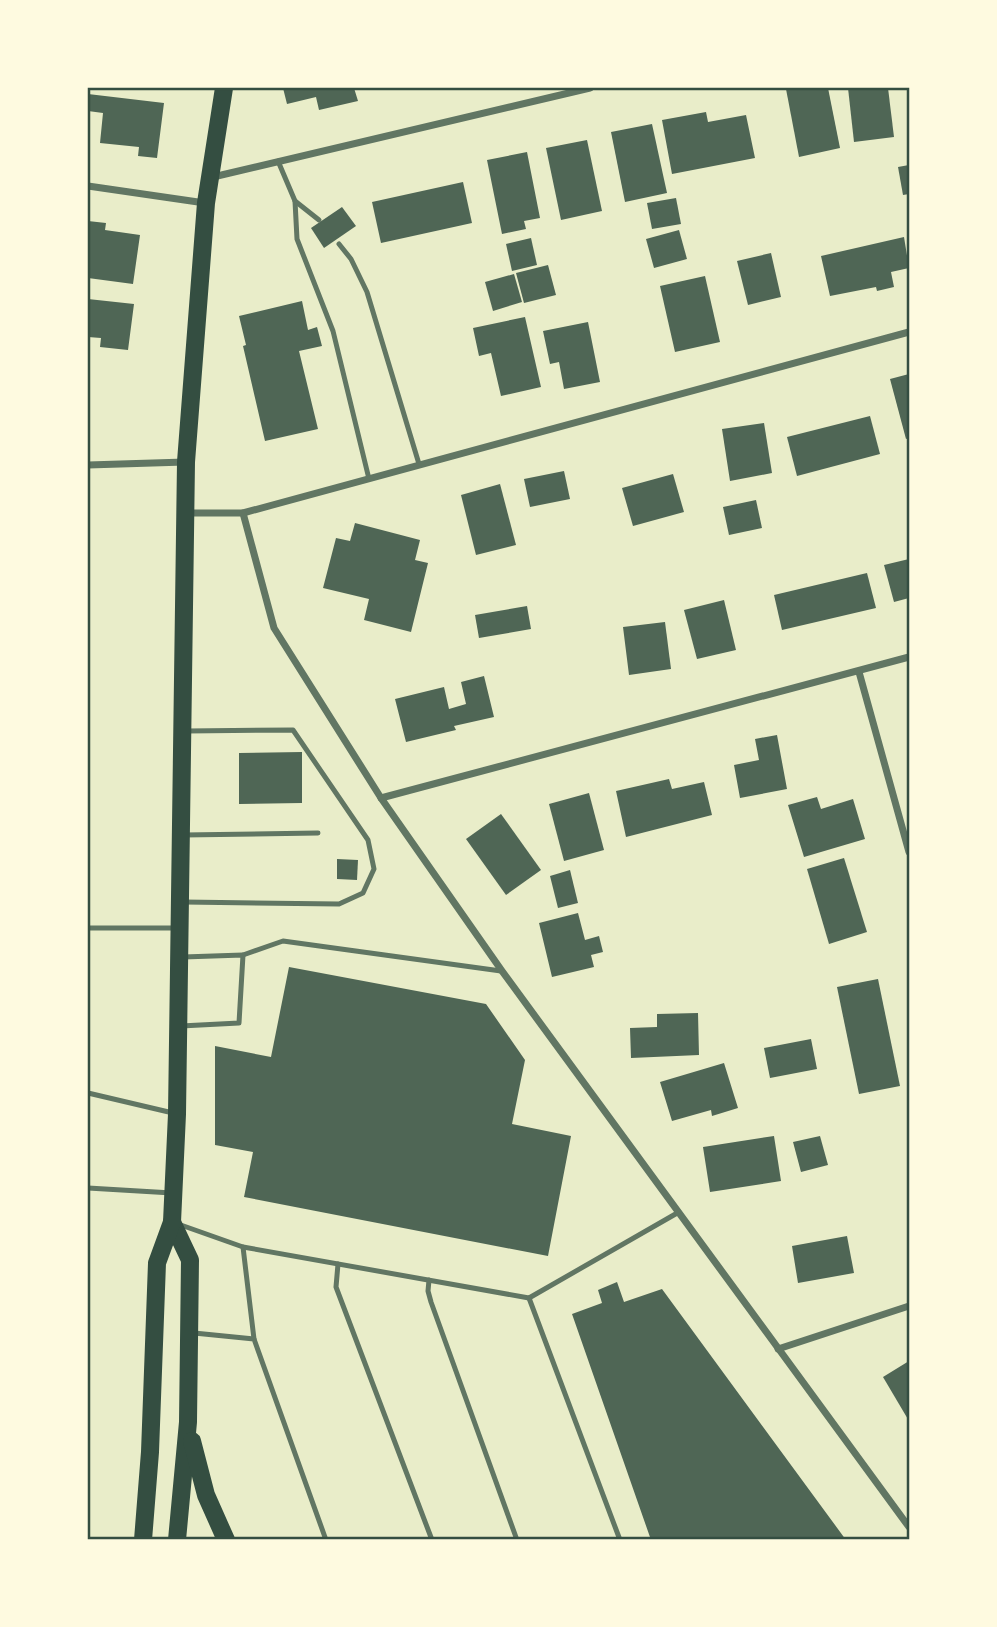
<svg xmlns="http://www.w3.org/2000/svg" width="997" height="1627" viewBox="0 0 997 1627" font-family="'DM Sans',sans-serif">
  <style>
    .building { fill: #4f6655 }
    .lines { fill: none; stroke-linecap: round; stroke-linejoin: round }
    .service { stroke: #617663; stroke-width: 5 }
    .minor { stroke: #617663; stroke-width: 7 }
    .primary { stroke: #344e41; stroke-width: 18 }
    .neatline { fill: none; stroke: #344e41; stroke-width: 2.5 }
  </style>
  <rect width="100%" height="100%" fill="#e9edc9"/>
  <g class="building">
    <path d="M283,88H354L358,101L319,110L316,97L287,104Z"/>
    <path d="M794,88H828L840,148L799,157L786,89Z"/>
    <path d="M848,88H888L894,137L854,142Z"/>
    <path d="M88,94L164,103L157,158L138,156L139,147L100,143L103,113L88,111Z"/>
    <path d="M706,112L708,122L746,115L755,158L672,174L662,120Z"/>
    <path d="M652,124L667,193L625,202L611,132Z"/>
    <path d="M587,140L602,211L561,220L546,148Z"/>
    <path d="M527,152L540,218L524,221L526,229L502,234L487,160Z"/>
    <path d="M909,165V194L903,195L898,167Z"/>
    <path d="M463,182L472,223L381,243L372,202Z"/>
    <path d="M676,198L681,224L652,229L647,203Z"/>
    <path d="M342,207L356,226L324,248L311,228Z"/>
    <path d="M88,221L106,223L105,230L140,235L133,284L88,278Z"/>
    <path d="M679,230L687,259L654,268L646,239Z"/>
    <path d="M904,237L909,268L891,272L894,287L877,291L876,287L830,296L821,256Z"/>
    <path d="M531,238L537,265L512,271L506,244Z"/>
    <path d="M771,253L781,297L748,305L737,261Z"/>
    <path d="M548,265L556,295L524,303L516,273Z"/>
    <path d="M514,274L522,302L493,311L485,282Z"/>
    <path d="M705,276L720,342L675,352L660,286Z"/>
    <path d="M88,299L134,304L128,350L100,347L101,338L88,337Z"/>
    <path d="M302,301L308,330L317,327L322,346L299,351L318,429L265,441L243,346L246,345L239,316Z"/>
    <path d="M525,317L541,387L501,396L491,353L479,356L473,328Z"/>
    <path d="M588,322L600,382L564,389L559,362L550,364L543,331Z"/>
    <path d="M909,374V438L906,439L890,379Z"/>
    <path d="M870,416L880,454L797,476L787,437Z"/>
    <path d="M764,423L772,473L730,481L722,429Z"/>
    <path d="M564,471L570,499L530,507L524,479Z"/>
    <path d="M673,474L684,512L633,526L622,488Z"/>
    <path d="M500,484L516,545L476,555L461,495Z"/>
    <path d="M756,500L762,528L729,535L723,507Z"/>
    <path d="M355,523L420,540L415,560L428,563L411,632L364,620L369,599L323,588L336,538L350,541Z"/>
    <path d="M909,559V598L894,602L884,565Z"/>
    <path d="M867,573L876,608L782,630L774,595Z"/>
    <path d="M724,600L736,650L697,659L684,610Z"/>
    <path d="M527,606L531,629L479,638L475,615Z"/>
    <path d="M665,622L671,669L629,675L623,627Z"/>
    <path d="M484,676L494,717L454,726L456,730L406,742L395,699L444,687L449,709L466,704L461,682Z"/>
    <path d="M777,735L787,789L740,798L734,765L759,760L755,739Z"/>
    <path d="M302,752V803L239,804V753Z"/>
    <path d="M669,779L672,789L704,782L712,815L626,837L616,791Z"/>
    <path d="M589,793L604,850L564,861L549,804Z"/>
    <path d="M817,797L821,809L853,799L865,839L804,857L788,805Z"/>
    <path d="M501,814L541,870L506,895L466,839Z"/>
    <path d="M844,858L867,932L829,944L807,869Z"/>
    <path d="M337,859L358,860L357,880L337,879Z"/>
    <path d="M570,870L578,903L558,908L550,876Z"/>
    <path d="M578,913L585,940L599,936L603,952L591,955L594,967L552,977L539,923Z"/>
    <path d="M289,967L486,1004L525,1060L512,1124L571,1136L548,1256L244,1197L253,1152L215,1145V1046L271,1057Z"/>
    <path d="M878,979L900,1086L859,1094L837,987Z"/>
    <path d="M698,1013L699,1055L631,1058L630,1028L657,1027V1014Z"/>
    <path d="M811,1039L817,1069L770,1078L764,1048Z"/>
    <path d="M724,1063L738,1108L712,1116L711,1110L672,1121L660,1082Z"/>
    <path d="M774,1136L781,1181L710,1192L703,1147Z"/>
    <path d="M820,1136L828,1165L801,1172L793,1142Z"/>
    <path d="M847,1236L854,1273L798,1283L792,1246Z"/>
    <path d="M617,1282L624,1302L662,1289L846,1540H651L572,1314L602,1303L598,1290Z"/>
    <path d="M909,1361V1421L883,1377Z"/>
  </g>
  <g class="lines">
    <g class="service">
      <path d="M278,161L295,201L297,239L333,331L369,479"/>
      <path d="M295,201L319,220"/>
      <path d="M339,244L351,259L367,292L419,464"/>
      <path d="M183,835L318,833"/>
      <path d="M184,902L339,904L363,893L374,869L368,840L293,730L187,731"/>
      <path d="M88,928H175"/>
      <path d="M243,955L283,941L501,971"/>
      <path d="M181,1026L239,1023L243,955L183,957"/>
      <path d="M88,1093L173,1113"/>
      <path d="M88,1188L172,1193"/>
      <path d="M178,1224L243,1247L254,1339"/>
      <path d="M243,1247L529,1298L679,1212"/>
      <path d="M338,1264L336,1287L432,1540"/>
      <path d="M429,1280L428,1291L431,1302L517,1540"/>
      <path d="M529,1298L620,1540"/>
      <path d="M194,1333L254,1339L326,1540"/>
    </g>
    <g class="minor">
      <path d="M213,177L590,88"/>
      <path d="M88,186L205,203"/>
      <path d="M88,465L185,462"/>
      <path d="M186,513H243L909,332"/>
      <path d="M243,513L274,628L381,798L502,971L909,1527"/>
      <path d="M859,672L909,852"/>
      <path d="M381,798L909,657"/>
      <path d="M778,1349L909,1306"/>
    </g>
    <g class="primary">
      <path d="M172,1222L190,1260L188,1422L177,1540"/>
      <path d="M192,1441L206,1495L226,1540"/>
      <path d="M143,1540L150,1452L157,1263L172,1222L177,1114L186,462L206,203L224,88"/>
    </g>
  </g>
  <rect width="997" height="1627" fill="none" stroke="#fefae0" stroke-width="178"/>
  <rect x="89" y="89" width="819" height="1449" class="neatline"/>
</svg>
